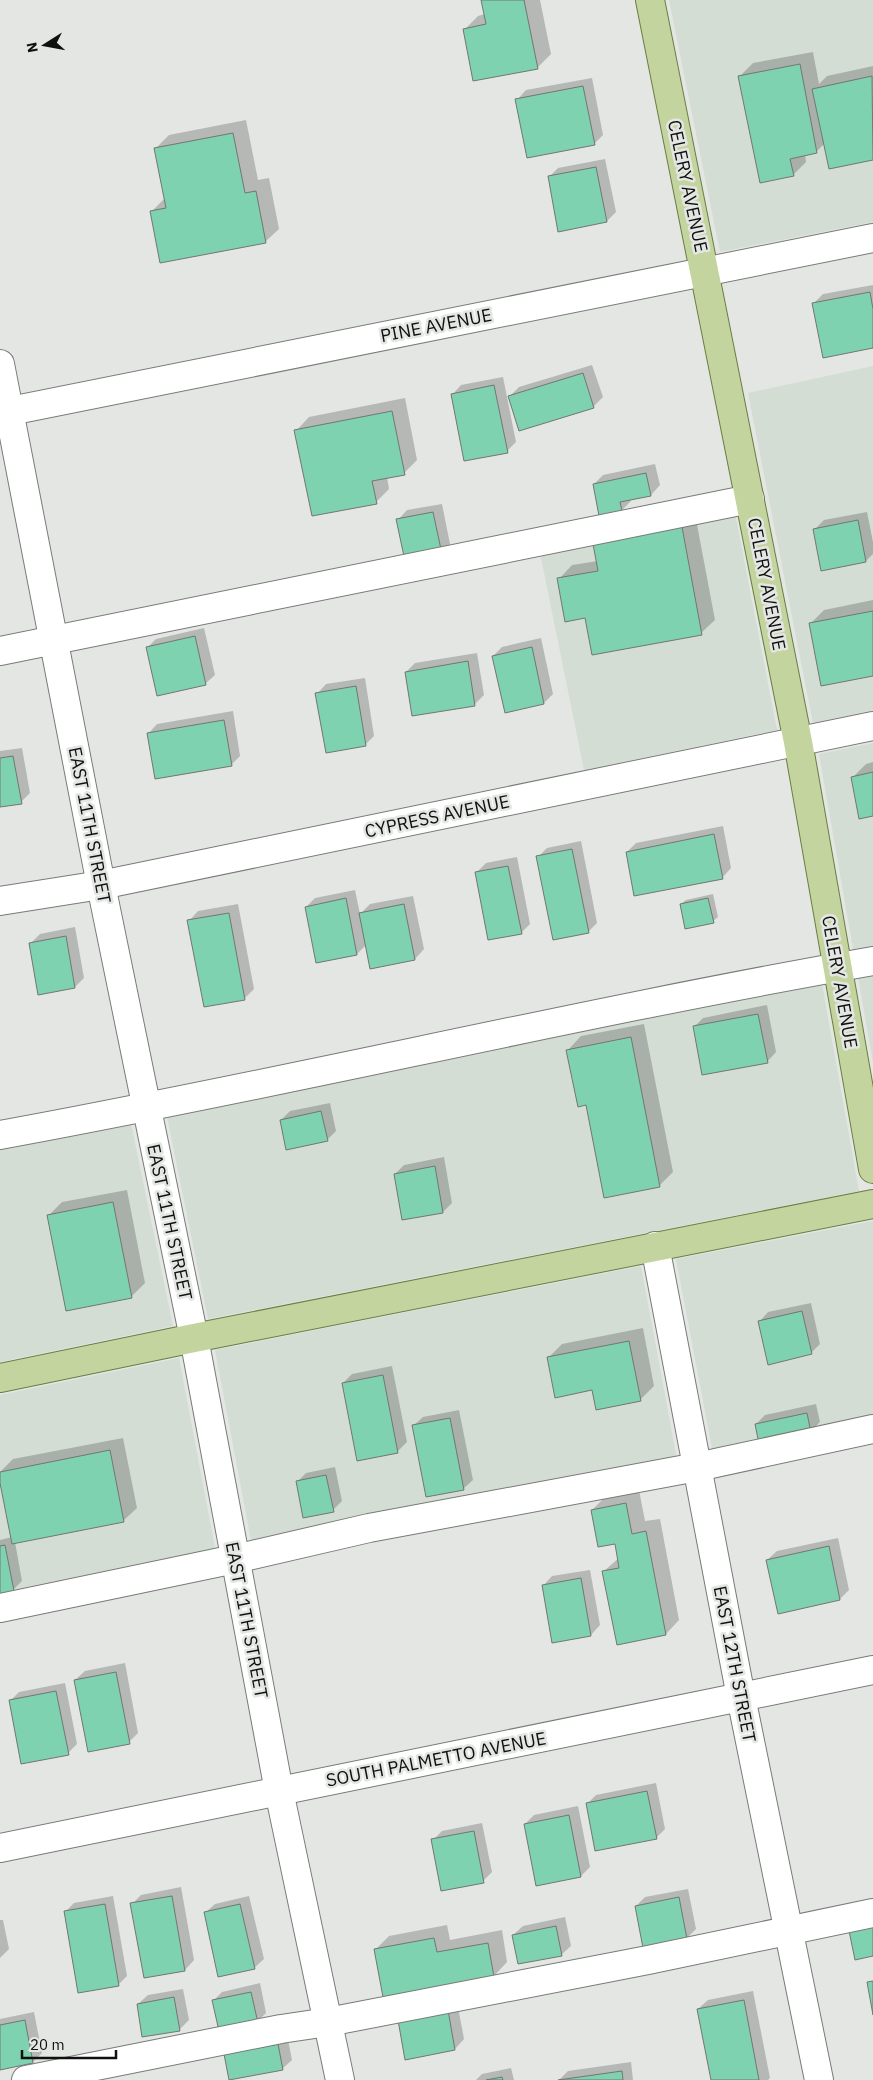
<svg xmlns="http://www.w3.org/2000/svg" width="873" height="2080" viewBox="0 0 873 2080" font-family="'IBM Plex Sans',sans-serif">
  <style>
    .built { fill: #d4ddd4 }
    .shadow { fill: #0003 }
    .building { fill: #7ed2af; stroke: #727674 }
    .lines { fill: none; stroke-linecap: round; stroke-linejoin: round }
    .minor-casing { stroke: #787b78; stroke-width: 30 }
    .major-casing { stroke: #6a7d43; stroke-width: 30 }
    .minor { stroke: #fff; stroke-width: 28 }
    .major { stroke: #c3d49f; stroke-width: 28 }
    .labels { text-anchor: middle; dominant-baseline: central; stroke-width: 5; stroke-linejoin: round; paint-order: stroke }
    .street-label { font-size: 18px; fill: #0f100f; stroke: #e3e6e3 }
  </style>
  <rect width="100%" height="100%" fill="#e3e6e3"/>
  <g class="built">
    <path d="M669,0H873V222L720,252Z"/>
    <path d="M873,366V710L813,723L748,393Z"/>
    <path d="M732,497L777,730L584,770L537,538Z"/>
    <path d="M873,743V1063L819,754Z"/>
    <path d="M819,967L859,1191L208,1319L164,1102Z"/>
    <path d="M128,1109L173,1326L0,1362V1135Z"/>
    <path d="M873,1221V1427L714,1459L676,1259Z"/>
    <path d="M641,1266L678,1465L253,1551L215,1350Z"/>
    <path d="M179,1358L217,1558L0,1601V1395Z"/>
  </g>
  <g class="shadow">
    <path d="M483,0H540L551,54L537,68L465,29L478,16L485,14Z"/>
    <path d="M813,52L819,84L827,76L873,66V159L830,168L825,143L816,152L805,154L806,162L793,175L740,76L753,63Z"/>
    <path d="M592,78L603,135L594,144L517,100L526,90Z"/>
    <path d="M246,120L258,180L269,178L279,229L265,242L152,211L165,198L156,148L169,135Z"/>
    <path d="M605,159L616,212L607,221L549,177L558,168Z"/>
    <path d="M873,285V347L814,303L823,294Z"/>
    <path d="M592,365L603,397L594,406L520,429L510,396L519,387Z"/>
    <path d="M503,377L516,442L507,451L452,395L461,385Z"/>
    <path d="M405,398L417,460L404,473L387,477L389,489L376,502L296,431L309,417Z"/>
    <path d="M655,464L660,485L651,495L630,499L631,501L622,510L594,484L603,475Z"/>
    <path d="M442,504L450,544L441,553L398,520L407,510Z"/>
    <path d="M867,512L873,542V554L866,561L814,530L824,520Z"/>
    <path d="M695,514L715,620L701,633L586,616L559,579L572,565L598,561Z"/>
    <path d="M873,600V675L810,624L824,610Z"/>
    <path d="M204,628L215,675L205,684L147,648L156,639Z"/>
    <path d="M541,638L553,694L544,703L506,711L493,656L502,647Z"/>
    <path d="M477,653L484,695L475,704L406,672L415,663Z"/>
    <path d="M365,678L374,736L365,745L317,694L326,684Z"/>
    <path d="M233,711L240,756L231,765L148,734L157,724Z"/>
    <path d="M22,748L30,793L21,802L0,806V751Z"/>
    <path d="M873,762V815L853,777L866,764Z"/>
    <path d="M723,826L731,868L722,878L627,852L636,843Z"/>
    <path d="M581,841L597,923L588,932L538,857L547,848Z"/>
    <path d="M517,857L530,924L521,933L476,873L486,863Z"/>
    <path d="M355,890L360,914L370,904L413,896L424,949L415,959L367,944L357,954L317,961L306,907L315,898Z"/>
    <path d="M713,894L718,917L713,921L681,904L686,900Z"/>
    <path d="M238,904L254,989L244,999L189,921L198,911Z"/>
    <path d="M75,927L84,978L75,987L39,993L31,943L40,934Z"/>
    <path d="M767,1005L776,1052L767,1062L694,1027L703,1018Z"/>
    <path d="M644,1024L673,1172L659,1186L587,1104L568,1050L581,1036Z"/>
    <path d="M330,1103L336,1131L327,1140L281,1120L290,1111Z"/>
    <path d="M444,1157L452,1203L443,1212L395,1174L404,1165Z"/>
    <path d="M127,1190L145,1283L131,1297L48,1216L62,1202Z"/>
    <path d="M811,1303L820,1344L811,1353L759,1322L768,1312Z"/>
    <path d="M643,1328L654,1386L640,1400L593,1389L549,1357L562,1344Z"/>
    <path d="M392,1366L407,1442L398,1451L358,1459L343,1383L352,1374Z"/>
    <path d="M816,1404L820,1422L811,1431L756,1424L765,1415Z"/>
    <path d="M459,1410L473,1480L463,1489L413,1426L423,1417Z"/>
    <path d="M123,1438L137,1508L123,1521L15,1542L22,1581L13,1590L0,1592V1540L12,1537L0,1472L13,1459Z"/>
    <path d="M335,1467L342,1501L333,1510L297,1482L306,1473Z"/>
    <path d="M639,1490L645,1521L660,1519L679,1620L666,1634L618,1643L604,1571L619,1558L616,1542L592,1510L605,1497Z"/>
    <path d="M838,1538L849,1590L840,1599L767,1560L777,1551Z"/>
    <path d="M590,1570L600,1625L591,1635L543,1586L552,1576Z"/>
    <path d="M125,1663L138,1733L129,1742L75,1680L85,1671Z"/>
    <path d="M65,1683L77,1744L68,1753L10,1701L19,1692Z"/>
    <path d="M656,1783L665,1829L656,1838L587,1804L596,1795Z"/>
    <path d="M578,1806L590,1867L581,1876L537,1885L525,1824L534,1815Z"/>
    <path d="M482,1823L492,1872L483,1881L433,1840L442,1831Z"/>
    <path d="M181,1887L194,1960L185,1970L145,1977L132,1904L141,1895Z"/>
    <path d="M688,1889L696,1929L687,1938L636,1906L645,1897Z"/>
    <path d="M113,1896L127,1976L118,1985L65,1912L74,1903Z"/>
    <path d="M249,1896L264,1959L254,1968L205,1913L215,1904Z"/>
    <path d="M565,1917L571,1946L561,1955L513,1935L523,1926Z"/>
    <path d="M0,1920H3L9,1949L0,1958Z"/>
    <path d="M447,1925L450,1940L502,1930L507,1962L494,1976L384,1995L376,1949L389,1936Z"/>
    <path d="M260,1983L266,2013L257,2022L213,2001L222,1992Z"/>
    <path d="M183,1989L189,2020L180,2029L138,2004L148,1995Z"/>
    <path d="M753,1991L770,2078L768,2080H712L698,2009L708,2000Z"/>
    <path d="M457,2002L464,2039L455,2049L406,2058Z"/>
    <path d="M34,2012L42,2053L33,2062L0,2068V2019Z"/>
    <path d="M287,2035L292,2060L282,2069L226,2055Z"/>
    <path d="M631,2062L633,2080H559L568,2071Z"/>
    <path d="M511,2068L514,2080H476L482,2074Z"/>
  </g>
  <g class="building">
    <path d="M481,0H524L538,69L473,81L463,29L486,24Z"/>
    <path d="M800,64L817,153L790,159L794,176L760,183L738,76Z"/>
    <path d="M872,76L873,160L829,169L812,89Z"/>
    <path d="M583,86L595,145L527,158L515,99Z"/>
    <path d="M233,133L245,193L256,191L266,243L160,263L150,211L166,208L154,148Z"/>
    <path d="M596,167L607,222L558,232L548,176Z"/>
    <path d="M870,292L873,309V348L823,358L812,303Z"/>
    <path d="M583,373L594,408L519,431L508,396Z"/>
    <path d="M494,385L508,453L464,461L451,394Z"/>
    <path d="M392,411L405,475L372,481L377,504L312,516L294,430Z"/>
    <path d="M646,473L651,496L620,502L622,511L599,516L593,484Z"/>
    <path d="M433,512L442,554L405,561L396,519Z"/>
    <path d="M858,520L866,562L821,571L813,529Z"/>
    <path d="M682,527L702,635L592,655L585,618L565,622L557,578L598,571L593,544Z"/>
    <path d="M873,611V676L821,686L809,623Z"/>
    <path d="M195,636L206,685L157,696L146,647Z"/>
    <path d="M532,647L544,704L505,713L492,656Z"/>
    <path d="M468,661L475,706L412,716L405,672Z"/>
    <path d="M356,686L366,746L326,753L315,693Z"/>
    <path d="M224,720L232,766L155,779L147,733Z"/>
    <path d="M13,756L22,804L0,807V758Z"/>
    <path d="M873,772V816L859,819L851,777Z"/>
    <path d="M714,834L723,879L634,896L626,852Z"/>
    <path d="M572,849L589,933L553,940L536,856Z"/>
    <path d="M508,866L522,934L488,940L475,872Z"/>
    <path d="M346,898L357,955L316,963L305,907Z"/>
    <path d="M708,898L714,923L685,929L680,904Z"/>
    <path d="M404,904L415,960L370,969L359,913Z"/>
    <path d="M229,913L245,1000L204,1007L187,920Z"/>
    <path d="M66,936L75,988L38,995L29,943Z"/>
    <path d="M758,1014L768,1063L702,1075L693,1026Z"/>
    <path d="M631,1037L660,1187L604,1198L586,1105L578,1107L566,1050Z"/>
    <path d="M321,1111L328,1141L286,1150L280,1120Z"/>
    <path d="M435,1166L443,1213L402,1220L394,1174Z"/>
    <path d="M113,1202L132,1298L66,1311L47,1215Z"/>
    <path d="M802,1311L812,1354L768,1365L758,1321Z"/>
    <path d="M629,1341L641,1401L596,1410L592,1390L555,1398L547,1357Z"/>
    <path d="M383,1375L398,1453L357,1461L342,1383Z"/>
    <path d="M807,1413L811,1433L759,1444L755,1424Z"/>
    <path d="M450,1418L464,1490L426,1497L412,1425Z"/>
    <path d="M110,1450L124,1522L12,1544L0,1483V1472Z"/>
    <path d="M326,1475L334,1512L303,1518L296,1481Z"/>
    <path d="M626,1503L632,1534L646,1531L666,1635L617,1645L602,1571L619,1568L615,1544L598,1547L591,1510Z"/>
    <path d="M5,1545L14,1591L0,1594V1546Z"/>
    <path d="M829,1546L840,1600L778,1614L766,1560Z"/>
    <path d="M581,1578L591,1636L552,1643L542,1585Z"/>
    <path d="M116,1672L130,1744L88,1752L74,1680Z"/>
    <path d="M56,1691L69,1755L21,1764L9,1700Z"/>
    <path d="M647,1791L657,1839L595,1851L586,1803Z"/>
    <path d="M569,1815L581,1877L536,1886L524,1824Z"/>
    <path d="M474,1831L484,1883L441,1891L431,1839Z"/>
    <path d="M172,1896L185,1971L144,1978L130,1903Z"/>
    <path d="M679,1897L687,1939L643,1948L635,1906Z"/>
    <path d="M105,1904L119,1986L78,1993L64,1911Z"/>
    <path d="M240,1904L255,1969L218,1977L204,1912Z"/>
    <path d="M873,1921V1956L855,1960L848,1926Z"/>
    <path d="M556,1926L562,1956L518,1964L512,1935Z"/>
    <path d="M434,1938L437,1952L488,1943L494,1977L383,1997L374,1949Z"/>
    <path d="M873,1981V2015L867,1982Z"/>
    <path d="M251,1992L258,2023L219,2031L212,2000Z"/>
    <path d="M174,1997L180,2031L142,2037L137,2004Z"/>
    <path d="M744,2000L759,2080H711L697,2009Z"/>
    <path d="M448,2010L455,2050L405,2060L398,2020Z"/>
    <path d="M25,2020L33,2063L0,2070V2025Z"/>
    <path d="M278,2044L283,2070L229,2080L224,2054Z"/>
    <path d="M622,2071L623,2080H558Z"/>
    <path d="M502,2077L503,2080H486Z"/>
  </g>
  <g class="lines">
    <defs>
      <g id="minor">
        <path d="M0,364L101,885L194,1338L279,1791L340,2080"/>
        <path d="M0,413L873,238"/>
        <path d="M0,651L750,499"/>
        <path d="M0,901L101,885L873,726"/>
        <path d="M0,1135C292,1082 581,1012 873,961"/>
        <path d="M655,1246L741,1697L819,2080"/>
        <path d="M0,1608L235,1559L369,1528L697,1467L873,1429"/>
        <path d="M0,1848L873,1670"/>
        <path d="M26,2080L281,2029L328,2022L648,1960L873,1913"/>
      </g>
      <g id="major">
        <path d="M650,0L798,742L873,1169"/>
        <path d="M0,1378L194,1338L873,1204"/>
      </g>
    </defs>
    <use href="#minor" class="minor-casing"/>
    <use href="#major" class="major-casing"/>
    <use href="#minor" class="minor"/>
    <use href="#major" class="major"/>
  </g>
  <g class="labels">
    <g class="street-label">
      <text transform="translate(688 186) rotate(78)">CELERY AVENUE</text>
      <text transform="translate(436 325) rotate(-11)">PINE AVENUE</text>
      <text transform="translate(767 584) rotate(79)">CELERY AVENUE</text>
      <text transform="translate(437 816) rotate(-12)">CYPRESS AVENUE</text>
      <text transform="translate(90 825) rotate(79)">EAST 11TH STREET</text>
      <text transform="translate(840 982) rotate(80)">CELERY AVENUE</text>
      <text transform="translate(170 1222) rotate(78)">EAST 11TH STREET</text>
      <text transform="translate(247 1620) rotate(79)">EAST 11TH STREET</text>
      <text transform="translate(735 1664) rotate(79)">EAST 12TH STREET</text>
      <text transform="translate(436 1759) rotate(-11)">SOUTH PALMETTO AVENUE</text>
    </g>
  </g>
  <g transform="translate(45 45) rotate(259)" stroke="#e3e6e3" stroke-width="4" paint-order="stroke">
  <path d="M0-4L9 19L0 12L-9 19Z" fill="#0f100f"/>
  <text y="-8" font-size="14" font-weight="bold" text-anchor="middle" fill="#0f100f">N</text>
  </g>
  <path d="M22 2050v8h94v-8" fill="none" stroke="#0f100f" stroke-width="2.5"/>
  <text x="30" y="2050" font-size="15" fill="#0f100f" stroke="#e3e6e3" stroke-width="4" paint-order="stroke">20 m</text>
</svg>
